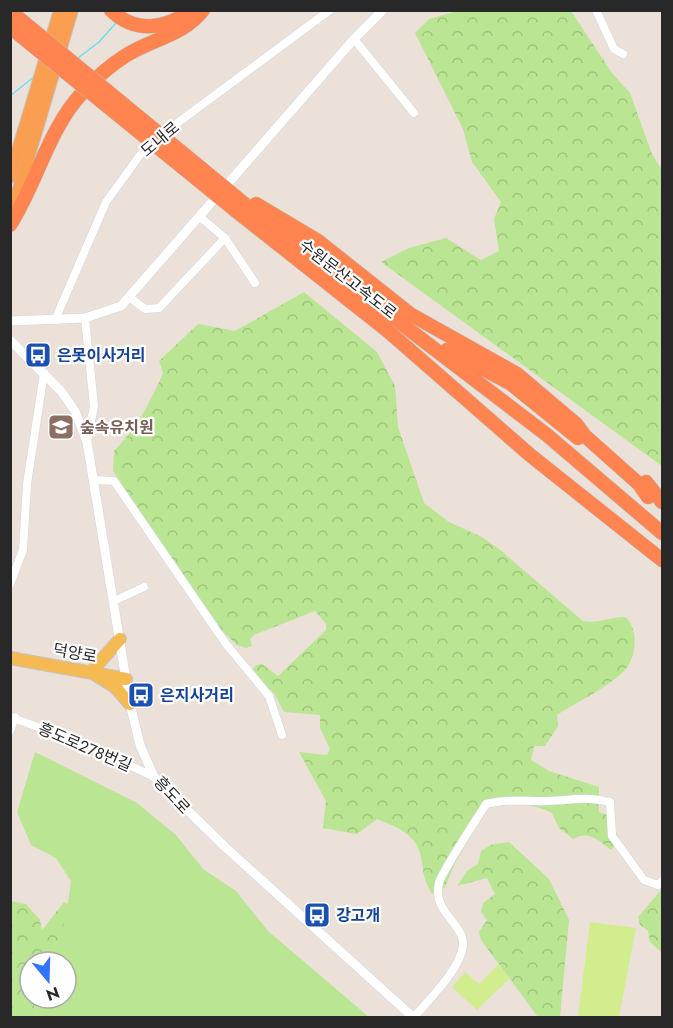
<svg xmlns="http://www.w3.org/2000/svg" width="673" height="1028" viewBox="0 0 673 1028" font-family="Jost,'Noto Sans KR',sans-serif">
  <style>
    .grass { fill: #bae592 }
    .forest { fill: url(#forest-crowns) }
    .pitch { fill: #d1ed8d }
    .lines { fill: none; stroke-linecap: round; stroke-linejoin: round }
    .stream { stroke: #66e1f3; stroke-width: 1.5 }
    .minor-casing { stroke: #ced5e2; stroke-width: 9 }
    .tertiary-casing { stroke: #ced5e2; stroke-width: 10 }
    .primary-casing { stroke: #c3c3c3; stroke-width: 14 }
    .trunk-casing { stroke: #c3c3c3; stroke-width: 14 }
    .motorway-casing { stroke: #c3c3c3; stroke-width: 15 }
    .minor { stroke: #fff; stroke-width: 8 }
    .tertiary { stroke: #fff; stroke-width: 9 }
    .primary { stroke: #f6ba53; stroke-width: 12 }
    .trunk { stroke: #fa9f52; stroke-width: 12 }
    .motorway { stroke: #ff8450; stroke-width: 14 }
    .motorway-bridge-casing { stroke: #c3c3c3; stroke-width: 15; stroke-linecap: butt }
    .motorway-bridge { stroke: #ff8450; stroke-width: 14 }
    .labels { text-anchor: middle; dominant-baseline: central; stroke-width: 4.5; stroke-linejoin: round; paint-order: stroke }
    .street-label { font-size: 16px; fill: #282828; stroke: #fff }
    .transit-label { font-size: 16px; font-weight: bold; fill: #164399; stroke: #fff; text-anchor: start }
    .education-label { font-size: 16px; font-weight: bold; fill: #785e54; stroke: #fff; text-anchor: start }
  </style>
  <defs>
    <pattern id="forest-crowns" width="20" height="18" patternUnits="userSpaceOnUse" patternTransform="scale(1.5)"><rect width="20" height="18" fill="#bae592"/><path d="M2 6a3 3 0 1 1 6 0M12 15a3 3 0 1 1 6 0" fill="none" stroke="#a0c47e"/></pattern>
  </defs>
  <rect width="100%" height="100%" fill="#ebe1d9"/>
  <path class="grass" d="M35,752L137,803L176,835L203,869L236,891L268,931L369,1017H36L33,998H66V962H48C61,936 68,910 71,881L56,858L31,845L17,812Z"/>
  <g class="forest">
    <path d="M460,10L571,11L612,73L630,93L652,154L662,170V466L381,262L409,248L446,238L481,260L499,251L494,219L501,202L472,162L463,129L415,33L429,19Z"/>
    <path d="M304,292L377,352L395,386L398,427L424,503L449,522L482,537L499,549L583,621C598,624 610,617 625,617C640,628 636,659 624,671C607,688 577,702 557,715L558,726L545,746H534L531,760L549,771L599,787V812L610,816L609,826L617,833L616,844L611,850C598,840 589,830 573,839L559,828L552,813C529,802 513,802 488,808L455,863L445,887L432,894C421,875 425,872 420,853C415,833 394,826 377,819L357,834L323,828L326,801L299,752L327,755L330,749L320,728V715L284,712L274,693L253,676L252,670L256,665L262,664L278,676L326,630V624L315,611L254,635L250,639L252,646L246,648L237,645L221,630L113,471L114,451C137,428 150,403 163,373L159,361L198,324L235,331Z"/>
    <path d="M509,842L549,879L569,920L560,1017H538L481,940L479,932L487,920L481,912L483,903L495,894L487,878L457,886L467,871L478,864L481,851L490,845Z"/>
    <path d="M662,889V953L650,942L648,931L640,925L638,917Z"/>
    <path d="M11,901L26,904L40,920L42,930L64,902L69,905L59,941L48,962H30V998H33L36,1017H11Z"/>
  </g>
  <g class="pitch">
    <path d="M590,922L636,928L619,1017H578Z"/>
    <path d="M498,965L510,978L477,1010L452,987L465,972L479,984Z"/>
  </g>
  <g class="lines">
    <g class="stream">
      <path d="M78,58L99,42L116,23"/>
      <path d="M10,96L35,76"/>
    </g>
    <defs>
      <g id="minor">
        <path d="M596,10L614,49L623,54"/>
        <path d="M354,39L414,113"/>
        <path d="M200,217L225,238L255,283"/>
        <path d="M129,297L145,309L159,308L225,238"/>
        <path d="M85,318L94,406L87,442"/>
        <path d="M55,320L106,202L140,155L176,124L330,10"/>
        <path d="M94,480L114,481L226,644L269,696L282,735"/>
        <path d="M10,584L23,550L27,484L44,373"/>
        <path d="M114,601L144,587"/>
        <path d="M10,717L83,743L154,777"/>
        <path d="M10,731L15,717"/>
        <path d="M414,1017C428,1001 470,960 462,937C455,918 433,909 439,883C442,871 477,819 486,804C513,798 523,802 548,801C575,800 582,796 610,802L612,836L644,880L658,885L662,881"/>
      </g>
      <g id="tertiary">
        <path d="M10,321L85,318L121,306L354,39L383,10"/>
        <path d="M10,340L61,391L75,411L87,442L130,704L140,745L154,777L224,846L414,1018"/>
      </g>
      <g id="primary">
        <path d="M120,639L91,672L115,687L130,704"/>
        <path d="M10,658L126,679"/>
      </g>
      <g id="trunk">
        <path d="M10,177L60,10"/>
        <path d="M11,216L72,10"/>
      </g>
      <g id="motorway">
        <path d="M111,10C135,34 167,29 191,10"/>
        <path d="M242,202L547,435L662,533"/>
        <path d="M256,204L318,241L410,314L517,374L576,424L585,436L639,484L648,497"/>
        <path d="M235,210L388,331L530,455L662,560"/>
        <path d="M10,225C37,183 48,129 83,92C94,80 111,65 125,56C151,39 183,36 203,10"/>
        <path d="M447,350L510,383L578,438"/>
        <path d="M646,482L662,502"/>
      </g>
    </defs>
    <use href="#minor" class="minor-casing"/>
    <use href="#tertiary" class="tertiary-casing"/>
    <use href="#primary" class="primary-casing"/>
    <use href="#trunk" class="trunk-casing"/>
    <use href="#motorway" class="motorway-casing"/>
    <use href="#minor" class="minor"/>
    <use href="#tertiary" class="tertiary"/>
    <use href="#primary" class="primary"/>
    <use href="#trunk" class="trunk"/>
    <use href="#motorway" class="motorway"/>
    <defs>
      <g id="motorway-bridge">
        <path d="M10,11L242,202"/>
        <path d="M10,27L235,210"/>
      </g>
    </defs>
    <use href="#motorway-bridge" class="motorway-bridge-casing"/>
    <use href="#motorway-bridge" class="motorway-bridge"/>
  </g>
  <defs>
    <symbol id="bus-square" viewBox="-11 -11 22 22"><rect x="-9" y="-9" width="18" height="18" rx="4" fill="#1a4fb4" stroke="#fff"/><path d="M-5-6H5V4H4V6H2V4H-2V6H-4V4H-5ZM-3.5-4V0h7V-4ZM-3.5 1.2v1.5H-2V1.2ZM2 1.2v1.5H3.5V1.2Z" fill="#fff"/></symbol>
    <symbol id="school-square" viewBox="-11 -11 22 22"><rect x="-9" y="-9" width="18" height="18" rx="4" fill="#8d6e63" stroke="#fff"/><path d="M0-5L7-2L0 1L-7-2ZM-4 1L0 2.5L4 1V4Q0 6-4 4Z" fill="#fff"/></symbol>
  </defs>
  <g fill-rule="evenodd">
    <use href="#bus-square" x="23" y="340" width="30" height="30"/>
    <use href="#school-square" x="46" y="412" width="30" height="30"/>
    <use href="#bus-square" x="126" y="680" width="30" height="30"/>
    <use href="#bus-square" x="302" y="900" width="30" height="30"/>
  </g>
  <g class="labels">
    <g class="street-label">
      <text transform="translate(160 139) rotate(-40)">도내로</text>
      <text transform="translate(348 279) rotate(38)">수원문산고속도로</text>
      <text transform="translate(75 653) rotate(10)">덕양로</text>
      <text transform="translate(85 747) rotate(23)">흥도로278번길</text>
      <text transform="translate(172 795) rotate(47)">흥도로</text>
    </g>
    <g class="transit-label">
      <text x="57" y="355">은못이사거리</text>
      <text x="160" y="695">은지사거리</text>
      <text x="336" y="915">강고개</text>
    </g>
    <g class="education-label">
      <text x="80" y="427">숲속유치원</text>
    </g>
  </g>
  <rect width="673" height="1028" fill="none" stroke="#282828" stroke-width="24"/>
  <g transform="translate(48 980) rotate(161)"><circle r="28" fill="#ffffff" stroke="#a9a9a9" stroke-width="1.5"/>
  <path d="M0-4.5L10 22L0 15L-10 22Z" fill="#3274ff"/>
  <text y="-9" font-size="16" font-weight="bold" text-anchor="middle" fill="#282828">N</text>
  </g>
</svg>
